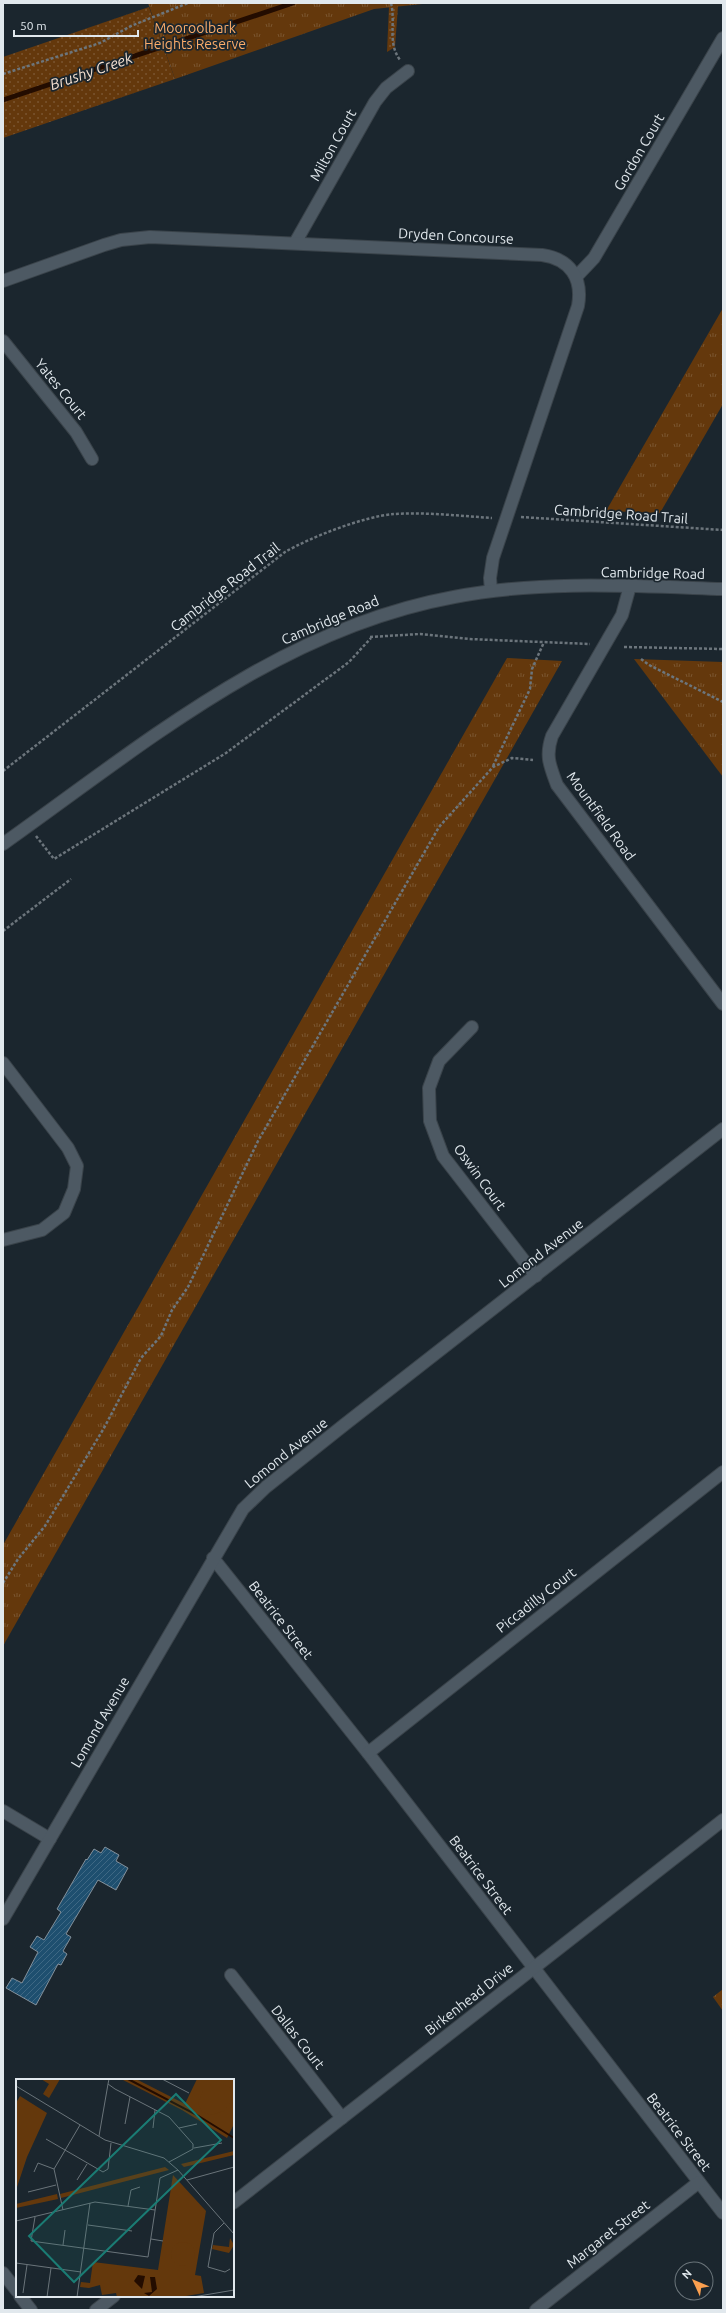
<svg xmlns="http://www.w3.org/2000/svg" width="726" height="2313" viewBox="0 0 726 2313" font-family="Ubuntu,sans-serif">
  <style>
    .grass { fill: url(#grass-dots) }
    .park { fill: url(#park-tufts) }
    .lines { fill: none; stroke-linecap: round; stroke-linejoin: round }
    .stream { stroke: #230c00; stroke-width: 5 }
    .building { fill: url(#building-hatch); stroke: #83909b }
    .minor-casing { stroke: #3a434a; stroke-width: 14 }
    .secondary-casing { stroke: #3a434a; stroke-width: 14 }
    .path { stroke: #6c757c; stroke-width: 2.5; stroke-dasharray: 3 2; stroke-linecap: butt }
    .minor { stroke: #4d5963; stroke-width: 12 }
    .secondary { stroke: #4d5963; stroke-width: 12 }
    .labels { text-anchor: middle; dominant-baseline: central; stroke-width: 3.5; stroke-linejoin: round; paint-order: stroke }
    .park-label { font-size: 14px; fill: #fbac6a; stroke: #1b262e }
    .street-label { font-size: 14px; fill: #e1e8ed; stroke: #1b262e }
    .water-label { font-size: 15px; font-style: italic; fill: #f4e0d0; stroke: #1b262e }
    .inset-river { fill: none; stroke: #230c00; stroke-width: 2 }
    .inset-road { fill: none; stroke: #6a747a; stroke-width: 1 }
    .view { fill: #1a7c74; fill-opacity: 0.15; stroke: #1a7c74; stroke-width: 2 }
    .inset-edge { fill: none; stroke: #e1e8ed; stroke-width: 2 }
  </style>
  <defs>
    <pattern id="grass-dots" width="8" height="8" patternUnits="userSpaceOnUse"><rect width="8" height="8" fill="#64380c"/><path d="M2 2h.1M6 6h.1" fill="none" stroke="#7a5530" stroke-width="1.8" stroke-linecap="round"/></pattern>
    <pattern id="park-tufts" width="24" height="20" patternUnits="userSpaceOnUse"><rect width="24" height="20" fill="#64380c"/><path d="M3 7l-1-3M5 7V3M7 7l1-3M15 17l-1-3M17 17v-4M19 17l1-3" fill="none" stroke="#7a5530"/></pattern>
    <pattern id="building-hatch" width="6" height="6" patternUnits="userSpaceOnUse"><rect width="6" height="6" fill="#1e4f6f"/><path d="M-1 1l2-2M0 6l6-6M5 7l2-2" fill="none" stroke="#3e6884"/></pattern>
  </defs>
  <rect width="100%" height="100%" fill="#1b262e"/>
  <g class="grass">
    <path d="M398,6L395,47L387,52L389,7Z"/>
    <path d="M149,7L175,79L3,138V57Z"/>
  </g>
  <g class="park">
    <path d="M148,3H432L374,9L175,79Z"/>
    <path d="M723,308V404L660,513L606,511Z"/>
    <path d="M507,658L562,661L3,1646V1545Z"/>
    <path d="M634,659L723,662V777Z"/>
    <path d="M723,1989V2011L713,1997Z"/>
  </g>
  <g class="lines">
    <path class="stream" d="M3,100L293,3"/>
  </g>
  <path class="building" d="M105,1847L119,1855L116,1861L128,1868L116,1890L98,1880L66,1934L71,1937L63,1951L67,1954L61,1965L58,1964L36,2005L6,1988L12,1978L22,1983L38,1952L30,1947L37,1936L44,1940L61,1912L57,1909L86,1859L87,1860L94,1849L101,1853Z"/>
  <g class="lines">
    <defs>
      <g id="minor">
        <path d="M295,243L375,102L386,88L408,71"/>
        <path d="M576,277L594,258L723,38"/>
        <path d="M3,281L104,245L121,240L150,237L542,255C570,259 583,278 578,306L493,558L490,578L491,591"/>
        <path d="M3,341L76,432L92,459"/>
        <path d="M630,586L622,615L552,736C545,756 550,766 557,785L723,1004"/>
        <path d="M472,1027L439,1061L429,1088L430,1121L443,1156L536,1276"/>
        <path d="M3,1063L68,1148L77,1166L74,1189L64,1213L42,1230L3,1240"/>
        <path d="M213,1558L368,1753L723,2213"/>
        <path d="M368,1753L723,1472"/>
        <path d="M3,1811L50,1839"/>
        <path d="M3,1919L243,1509L266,1487L344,1425L723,1129"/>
        <path d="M231,1975L342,2118"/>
        <path d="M233,2203L723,1820"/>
        <path d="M3,2273L17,2291"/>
        <path d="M20,2296L31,2310"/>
        <path d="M96,2310L114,2296"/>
        <path d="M536,2310L699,2182"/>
      </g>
      <path id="secondary" d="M3,844C144,744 279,629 454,597C542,580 634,586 723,589"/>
    </defs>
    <use href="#minor" class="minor-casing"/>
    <use href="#secondary" class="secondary-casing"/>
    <g class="path">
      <path d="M391,3C396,23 387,42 400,60"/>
      <path d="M3,74L100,43L131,26L188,3"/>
      <path d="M521,517L723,530"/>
      <path d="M370,637L420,634L469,639L590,644"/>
      <path d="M624,647L723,649"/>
      <path d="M641,659L649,665L723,702"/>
      <path d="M493,766L530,689L532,669L544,642"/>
      <path d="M3,771L285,552C311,537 365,516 394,514C427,512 460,516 492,518"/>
      <path d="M36,836L54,859L226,753L349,662L371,638"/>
      <path d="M3,931L71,879"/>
      <path d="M3,1583L18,1559L45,1526L104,1428L141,1358L161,1336L172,1310L188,1287L258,1141L439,827L493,767L512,758L533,760"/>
    </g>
    <use href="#minor" class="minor"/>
    <use href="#secondary" class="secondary"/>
  </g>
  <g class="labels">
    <g class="park-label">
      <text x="195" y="28">Mooroolbark<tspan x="195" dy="16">Heights Reserve</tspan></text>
    </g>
    <g class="street-label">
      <text transform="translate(333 145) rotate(-61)">Milton Court</text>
      <text transform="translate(639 152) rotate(-60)">Gordon Court</text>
      <text transform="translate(456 236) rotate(3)">Dryden Concourse</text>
      <text transform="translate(61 389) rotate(51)">Yates Court</text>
      <text transform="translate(621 514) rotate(4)">Cambridge Road Trail</text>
      <text transform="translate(653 573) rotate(1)">Cambridge Road</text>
      <text transform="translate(225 587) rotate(-38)">Cambridge Road Trail</text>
      <text transform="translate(330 620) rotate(-23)">Cambridge Road</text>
      <text transform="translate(601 816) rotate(54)">Mountfield Road</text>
      <text transform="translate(480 1177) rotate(54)">Oswin Court</text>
      <text transform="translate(541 1253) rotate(-38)">Lomond Avenue</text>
      <text transform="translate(286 1453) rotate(-39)">Lomond Avenue</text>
      <text transform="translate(536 1600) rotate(-38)">Piccadilly Court</text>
      <text transform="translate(281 1620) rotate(52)">Beatrice Street</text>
      <text transform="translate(100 1722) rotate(-60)">Lomond Avenue</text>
      <text transform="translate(481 1875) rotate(53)">Beatrice Street</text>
      <text transform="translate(469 1999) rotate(-38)">Birkenhead Drive</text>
      <text transform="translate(298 2037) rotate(52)">Dallas Court</text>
      <text transform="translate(679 2132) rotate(52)">Beatrice Street</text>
      <text transform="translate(608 2234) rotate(-38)">Margaret Street</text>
    </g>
    <g class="water-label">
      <text transform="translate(91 71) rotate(-19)">Brushy Creek</text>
    </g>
  </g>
  <g transform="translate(16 2079)">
    <rect width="218" height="218" fill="#1b262e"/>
    <path d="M105,0H120L169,25L166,31Z" fill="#64380c"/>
    <path d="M25,0H44L33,19L27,15L33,5ZM181,0H218V45L211,59L166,31ZM4,17L31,34L11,78L0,111V24ZM218,72V76L168,88L165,85ZM149,88L153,91L45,119L44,115ZM157,96L190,132L179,196L185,197L188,214L164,218H101L100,214L86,216L84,206L73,209L64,208L65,203L74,204L77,183L142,191ZM41,115L42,120L0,129V125ZM214,159L218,166L213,174L196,170L197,166L213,168Z" fill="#64380c"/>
    <path d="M197,4H204L214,9L216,21L208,32L195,36L186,33L182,24L187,12ZM155 175a12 12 0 1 1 24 0a12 12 0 1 1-24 0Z" fill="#64380c"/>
    <path d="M122,196L129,197L126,210L118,202ZM134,198H139L141,210L133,217L128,214L136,213Z" fill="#230c00"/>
    <path class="inset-river" d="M112,0L181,36L218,59"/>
    <path class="inset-road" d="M93,0L92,5L99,10L153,38L177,65V70L153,83M146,0L173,14M0,7L89,61L148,79L162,91L218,155M109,45L114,18M137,49L139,31M163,49L181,45M83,57L92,5M30,60L87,93L92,90L95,64M178,69L206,64M18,93L22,84L38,90M61,101L71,85M171,101L218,88M12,113L40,106M112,127L115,111L124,108M47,131L38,90L64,46M19,138L15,162L132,178L144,99L162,91M0,142L79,123L139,131M208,144L198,154L192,188L209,193L214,190M72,146L116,152M135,160L147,162M47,166L49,151M0,184L65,193M7,214L11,186M31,218L35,189M61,218L74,124M177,218L218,211"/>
    <path class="view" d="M160,15L205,61L58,203L13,157Z"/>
    <rect width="218" height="218" class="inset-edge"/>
  </g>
  <rect width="726" height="2313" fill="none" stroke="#e1e8ed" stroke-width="8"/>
  <g transform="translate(694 2281) rotate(314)"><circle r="19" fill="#1b262e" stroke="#6a747a"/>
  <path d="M0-3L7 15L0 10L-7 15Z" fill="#fa9f4f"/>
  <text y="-6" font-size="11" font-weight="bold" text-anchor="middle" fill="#e1e8ed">N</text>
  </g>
  <path d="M14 30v6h124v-6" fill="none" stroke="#e1e8ed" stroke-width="2"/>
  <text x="20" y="30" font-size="12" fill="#e1e8ed" stroke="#1b262e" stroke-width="3" paint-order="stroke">50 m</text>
</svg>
